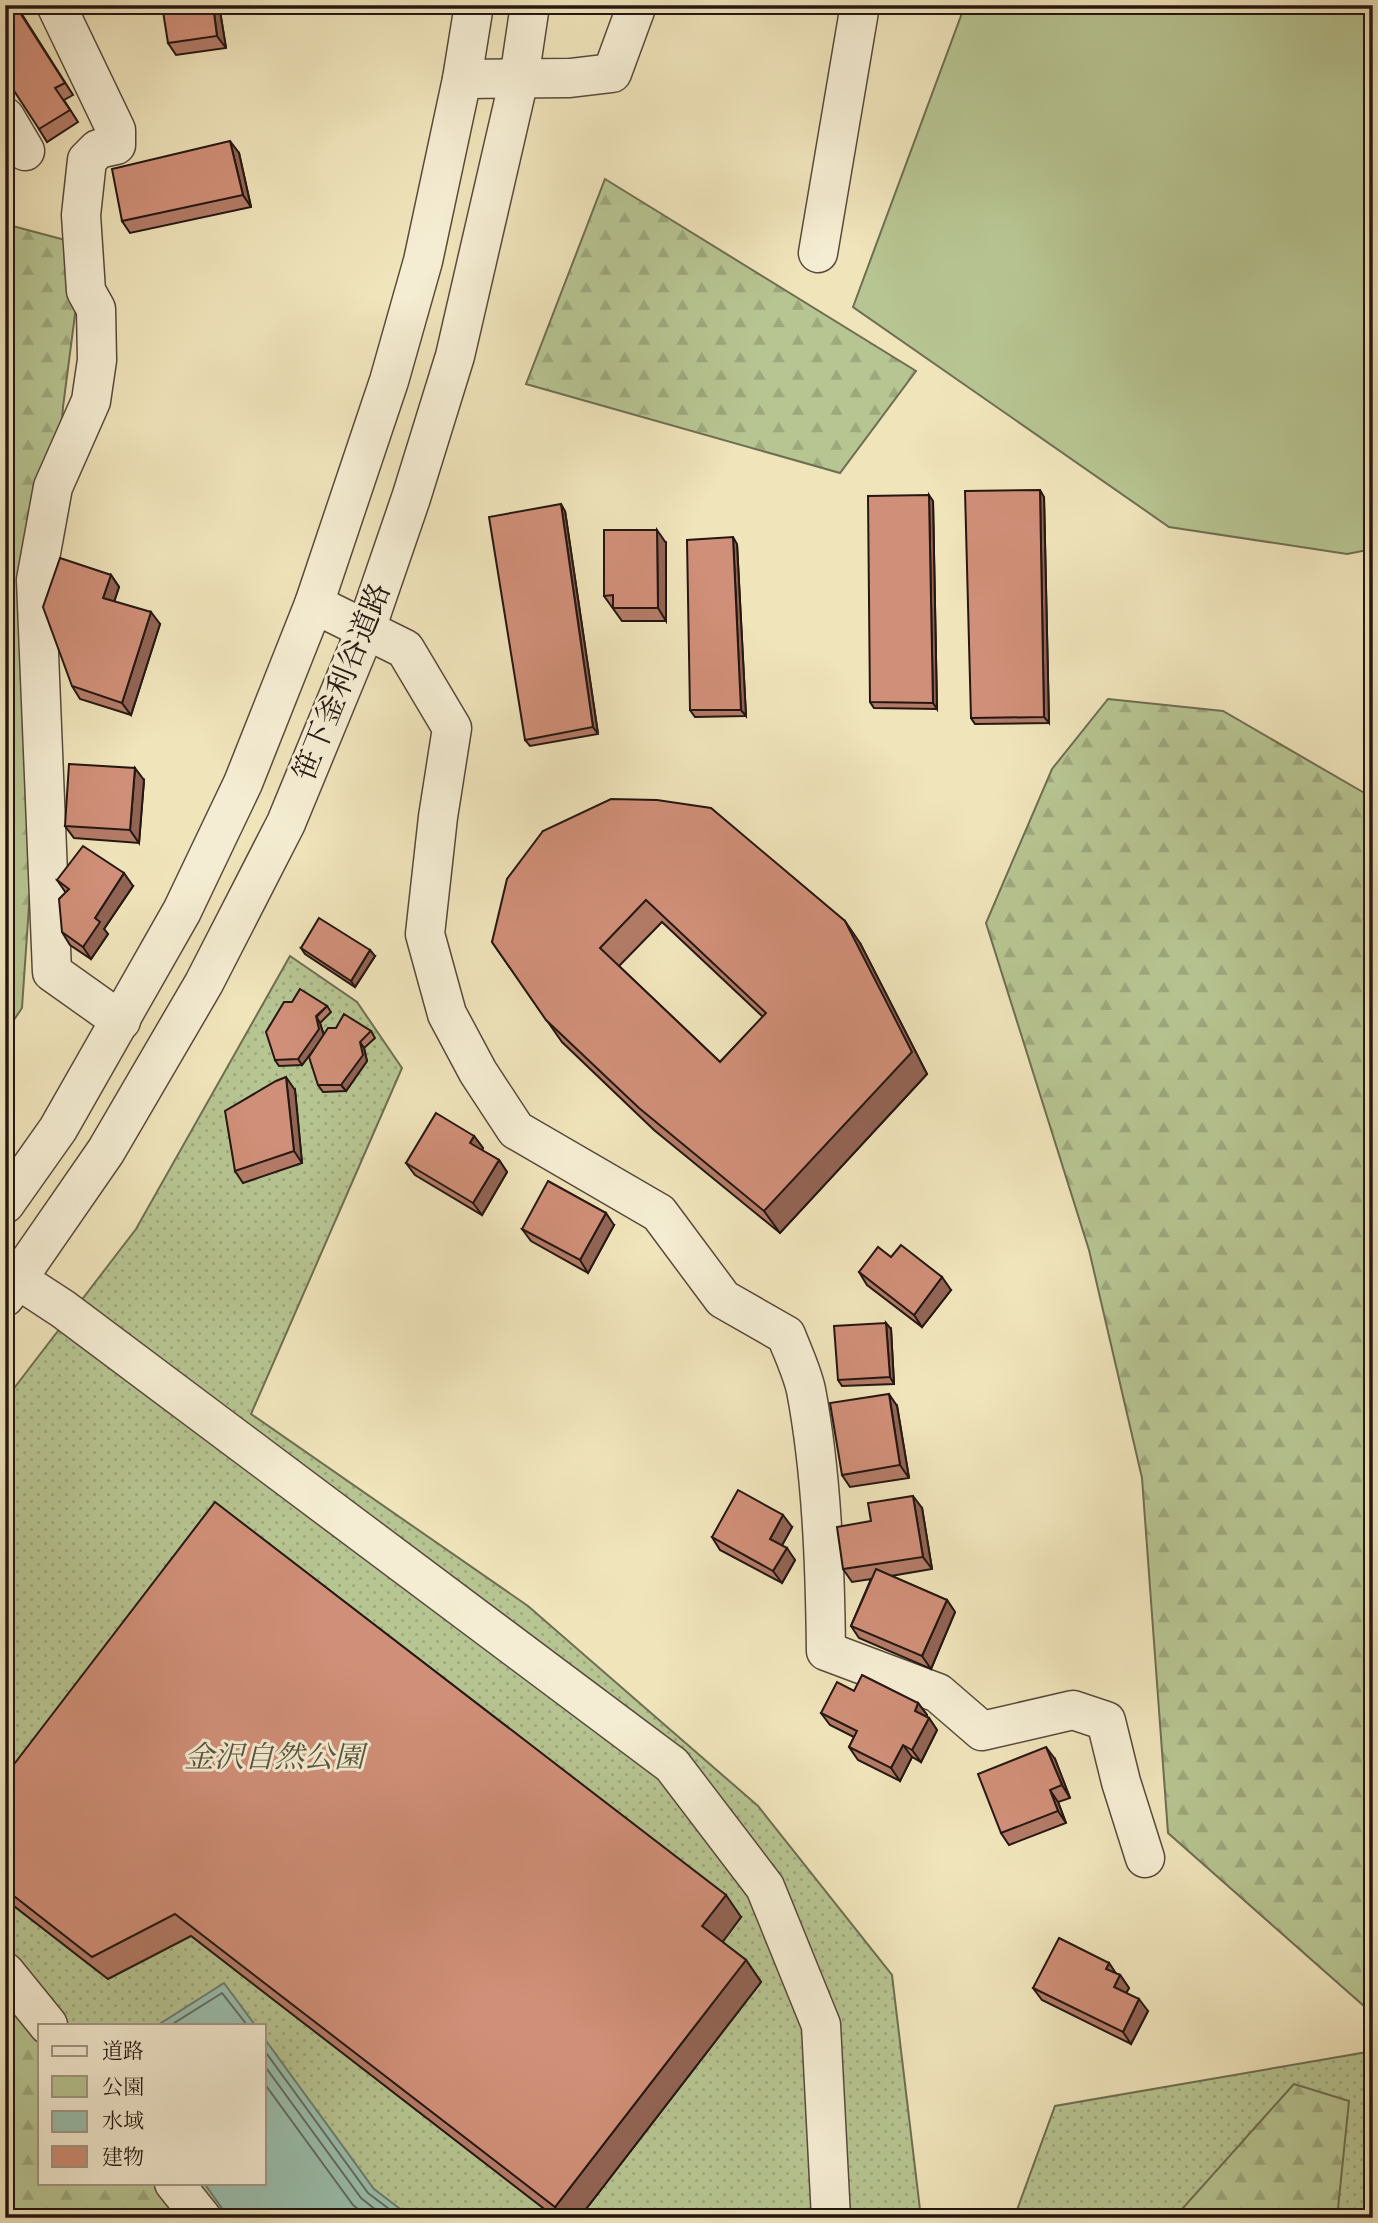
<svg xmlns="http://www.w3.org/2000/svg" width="1378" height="2223" viewBox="0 0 1378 2223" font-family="Cardo,'Noto Serif JP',serif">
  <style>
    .green { fill: url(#green-dots); stroke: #6e6e52; stroke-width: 2; fill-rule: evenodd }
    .forest { fill: url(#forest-firs); stroke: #6e6e52; stroke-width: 2 }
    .pitch { fill: #b7c592; stroke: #6e6e52; stroke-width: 2 }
    .water { fill: #9abfae; stroke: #6b7c70; stroke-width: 2 }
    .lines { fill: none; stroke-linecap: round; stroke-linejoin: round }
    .shore { stroke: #606b60; stroke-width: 2 }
    .minor-casing { stroke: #584a3c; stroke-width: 41 }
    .minor { stroke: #f5edd3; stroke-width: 38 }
    .wall { fill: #b37b67; stroke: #251712; stroke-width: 2; fill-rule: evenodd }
    .shaded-wall { fill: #926454; stroke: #251712; stroke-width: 2 }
    .building { fill: #d08f78; stroke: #251712; stroke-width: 2; fill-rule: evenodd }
    .labels { text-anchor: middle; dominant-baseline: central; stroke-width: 6; stroke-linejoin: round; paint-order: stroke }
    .street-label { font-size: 30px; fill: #251712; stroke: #f5edd3 }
    .park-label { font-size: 30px; font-style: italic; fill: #58543f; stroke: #f5edd3 }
  </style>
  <defs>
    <pattern id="green-dots" width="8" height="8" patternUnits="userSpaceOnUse" patternTransform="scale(1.75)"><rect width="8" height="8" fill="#b7c592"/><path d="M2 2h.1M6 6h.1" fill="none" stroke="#9da87d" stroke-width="1.8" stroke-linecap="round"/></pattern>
    <pattern id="forest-firs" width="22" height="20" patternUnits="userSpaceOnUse" patternTransform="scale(1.75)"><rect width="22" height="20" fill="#b7c592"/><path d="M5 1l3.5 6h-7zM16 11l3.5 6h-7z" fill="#9da87d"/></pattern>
  </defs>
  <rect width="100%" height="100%" fill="#f0e4bb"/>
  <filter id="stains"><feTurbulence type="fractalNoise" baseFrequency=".00286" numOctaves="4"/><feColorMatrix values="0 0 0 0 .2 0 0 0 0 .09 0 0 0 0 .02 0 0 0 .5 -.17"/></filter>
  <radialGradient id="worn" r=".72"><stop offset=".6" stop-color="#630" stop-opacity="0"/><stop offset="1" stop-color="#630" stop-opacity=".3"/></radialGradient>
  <g class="green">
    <path d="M290,956L357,1002L402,1068L251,1414L528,1606L758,1806L892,1975L921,2218H5V1400L136,1229ZM40,2025H264V2183H40Z"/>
    <path d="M1373,2051V2218H1014L1055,2106Z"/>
  </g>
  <g class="forest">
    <path d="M605,179L916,371L840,473L526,384Z"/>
    <path d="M5,224L84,245L63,407L22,1008L5,1033Z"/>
    <path d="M1108,699L1223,711L1373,798V2014L1168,1833L1142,1478L1089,1250L986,923L1052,769Z"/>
    <path d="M5,1957L40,2040V2183H156L193,2218H5Z"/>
    <path d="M1294,2084L1349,2101L1337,2218H1174Z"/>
  </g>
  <path class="pitch" d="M965,5H1373V549L1347,554L1169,527L853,307Z"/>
  <g class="water">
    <path d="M224,1983L255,2025H158Z"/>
    <path d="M264,2038L374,2189L412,2218H229L204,2183H264Z"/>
  </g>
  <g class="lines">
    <g class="shore">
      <path d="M171,2025L222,1993L247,2025"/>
      <path d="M264,2050L368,2193L401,2218"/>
      <path d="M264,2065L361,2198L386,2218"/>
      <path d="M264,2083L353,2205L369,2218"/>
    </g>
    <defs>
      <g id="minor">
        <path d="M56,5L116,130V145L98,149L87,160L81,215L86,291L96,309L97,360L91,401L53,487L36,580L52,972L121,1021"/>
        <path d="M462,79L570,78L612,73L637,5"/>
        <path d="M5,117L25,151"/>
        <path d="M818,253L860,5"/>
        <path d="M314,604L405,649L452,728L438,817L425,934L447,1014L478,1072L516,1130L659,1213L723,1299L786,1335C793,1353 802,1372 806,1390C822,1475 825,1566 826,1651L938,1693L982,1731L1073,1710L1106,1721L1121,1782L1145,1858"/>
        <path d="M5,1204L58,1129L182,911L243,783L314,604L389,381L423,261L462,79L474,5"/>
        <path d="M5,1271L63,1309L672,1765L765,1887L821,2025L831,2218"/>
        <path d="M5,1297L106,1151L204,983L286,823L366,629L411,498L455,356L519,79L530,5"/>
        <path d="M5,1972L48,2025"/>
        <path d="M174,2183L202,2218"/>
      </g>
    </defs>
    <use href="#minor" class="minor-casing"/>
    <use href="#minor" class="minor"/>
  </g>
  <g class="wall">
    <path d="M5,5H16L73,95L64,100L78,122L47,142L39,129Z"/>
    <path d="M219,5L226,48L176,55L168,43Z"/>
    <path d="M239,153L251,207L130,233L122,221Z"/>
    <path d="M1044,497L1049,723L975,724L971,718Z"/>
    <path d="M933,501L937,709L874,708L870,702Z"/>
    <path d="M565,511L598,734L530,746L525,740Z"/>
    <path d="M666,543V621H622L604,596Z"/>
    <path d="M737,544L746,716L695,717L690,710Z"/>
    <path d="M111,575L119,587L114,602L160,624L131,715L80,699L72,686Z"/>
    <path d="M144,780L139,843L74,838L65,826Z"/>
    <path d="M543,831L860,943L927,1074L780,1233L654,1130L562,1042L492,942ZM662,922L763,1017L720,1062L619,966Z"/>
    <path d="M57,880L133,886L104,929L108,934L91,959L70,945L62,932L66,893Z"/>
    <path d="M301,948L375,956L355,987L305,954Z"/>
    <path d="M327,1006L331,1012L320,1023L324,1035L371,1031L375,1038L364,1048L367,1061L346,1091L323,1092L318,1085L319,1042L302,1065L279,1066L275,1060Z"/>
    <path d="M295,1090L302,1163L243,1183L235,1171Z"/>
    <path d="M474,1136L483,1148L482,1150L499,1160L507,1172L482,1215L415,1175L406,1163Z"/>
    <path d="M614,1225L588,1273L531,1241L522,1229Z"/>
    <path d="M891,1257L951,1290L922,1327L867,1285L859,1272Z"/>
    <path d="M891,1329L894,1384L842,1386L838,1380Z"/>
    <path d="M897,1406L909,1478L850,1487L842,1475Z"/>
    <path d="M922,1508L932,1569L891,1576L947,1600L955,1612L931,1669L859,1638L851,1626L871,1579L852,1582L843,1569L871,1521Z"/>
    <path d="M792,1527L782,1545L795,1560L782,1583L720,1550L712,1537Z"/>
    <path d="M854,1691L918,1703L927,1715L926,1717L929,1718L937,1730L921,1762L912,1757L900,1781L858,1760L849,1747L854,1737L830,1725L821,1713Z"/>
    <path d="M1055,1759L1070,1798L1058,1802L1066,1823L1009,1845L1001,1833Z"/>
    <path d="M5,1776L741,1917L722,1942L746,1960L761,1982L579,2218H556L191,1936L108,1979L10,1903L5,1896Z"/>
    <path d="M1109,1963L1116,1974L1120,1975L1129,1988L1126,1993L1148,2011L1131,2044L1042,2000L1033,1988Z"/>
  </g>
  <g class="shaded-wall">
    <path d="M213,5H219L226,48L217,36Z"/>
    <path d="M230,141L239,153L251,207L243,195Z"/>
    <path d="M1040,490L1044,497L1049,723L1044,717Z"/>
    <path d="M929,495L933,501L937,709L933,703Z"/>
    <path d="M561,504L565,511L598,734L593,727Z"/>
    <path d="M657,530L666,543V621L658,608Z"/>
    <path d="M733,537L737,544L746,716L741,710Z"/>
    <path d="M111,575L119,587L111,611L103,598Z"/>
    <path d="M151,612L160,624L131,715L122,703Z"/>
    <path d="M135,768L144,780L139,843L130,830Z"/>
    <path d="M124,873L133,886L104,929L108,934L91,959L83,947L95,918Z"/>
    <path d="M845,921L860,943L927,1074L780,1233L764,1211Z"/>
    <path d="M370,950L375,956L355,987L351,981Z"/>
    <path d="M316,1016L320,1023L324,1036L302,1065L298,1059Z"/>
    <path d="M360,1042L364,1048L367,1061L346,1091L341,1085Z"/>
    <path d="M286,1077L295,1090L302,1163L294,1151Z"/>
    <path d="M474,1136L483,1148L479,1155L470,1143Z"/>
    <path d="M499,1160L507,1172L482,1215L473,1203Z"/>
    <path d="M606,1213L614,1225L588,1273L580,1260Z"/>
    <path d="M942,1277L951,1290L922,1327L914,1315Z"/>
    <path d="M886,1323L891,1329L894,1384L890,1377Z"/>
    <path d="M889,1394L897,1406L909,1478L900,1465Z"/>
    <path d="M913,1496L922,1508L932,1569L923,1557Z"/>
    <path d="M783,1515L792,1527L779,1551L770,1539Z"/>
    <path d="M787,1548L795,1560L782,1583L773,1571Z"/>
    <path d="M947,1600L955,1612L931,1669L922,1656Z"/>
    <path d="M918,1703L927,1715L924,1723L915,1711Z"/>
    <path d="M929,1718L937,1730L921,1762L912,1750Z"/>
    <path d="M903,1745L912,1757L900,1781L891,1768Z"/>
    <path d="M1046,1747L1055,1759L1070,1798L1062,1785Z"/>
    <path d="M1050,1790L1058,1802L1066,1823L1058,1811Z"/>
    <path d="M726,1895L741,1917L718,1948L702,1926Z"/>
    <path d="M746,1960L761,1982L579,2218H563L555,2207Z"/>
    <path d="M1109,1963L1117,1975L1106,1969Z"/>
    <path d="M1120,1975L1129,1988L1123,1999L1114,1987Z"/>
    <path d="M1139,1999L1148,2011L1131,2044L1123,2032Z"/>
  </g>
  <g class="building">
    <path d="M5,5H15L65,83L55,88L70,110L39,129L5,77Z"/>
    <path d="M162,5H213L217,36L168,43Z"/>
    <path d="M230,141L243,195L122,221L112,169Z"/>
    <path d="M1040,490L1044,717L971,718L965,491Z"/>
    <path d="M929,495L933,703L870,702L868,496Z"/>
    <path d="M561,504L593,727L525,740L489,517Z"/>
    <path d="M604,530H657L658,608H613V595L604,596Z"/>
    <path d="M733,537L741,710H690L687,540Z"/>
    <path d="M60,558L111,575L103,598L151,612L122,703L72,686L43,607Z"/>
    <path d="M69,764L135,768L130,830L65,826Z"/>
    <path d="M611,799L657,800L711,808L845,921L912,1052L764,1211L639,1108L546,1020L492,942L507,879L543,831ZM646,900L766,1013L720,1062L600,948Z"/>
    <path d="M83,846L124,873L95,918L100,922L83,947L62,932L59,899L69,889L57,880Z"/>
    <path d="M319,918L370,950L351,981L301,948Z"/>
    <path d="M300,989L327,1006L316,1016L319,1029L298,1059L275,1060L266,1032L284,1002H292Z"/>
    <path d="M344,1014L371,1031L360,1042L363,1055L341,1085H318L309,1057L328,1028H336Z"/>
    <path d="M286,1077L294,1151L235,1171L225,1111L276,1081Z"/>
    <path d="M436,1113L474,1136L470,1143L499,1160L473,1203L406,1163Z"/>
    <path d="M548,1181L606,1213L580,1260L522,1229Z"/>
    <path d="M901,1245L942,1277L914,1315L859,1272L878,1247L891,1257Z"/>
    <path d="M886,1323L890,1377L838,1380L834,1326Z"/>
    <path d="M889,1394L900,1465L842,1475L830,1403Z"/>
    <path d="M738,1490L783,1515L770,1539L787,1548L773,1571L712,1537Z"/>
    <path d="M913,1496L923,1557L843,1569L837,1527L871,1521L868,1503Z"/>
    <path d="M215,1502L726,1895L702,1926L746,1960L555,2207L175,1914L92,1957L5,1889V1776Z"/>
    <path d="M876,1569L947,1600L922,1656L851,1626Z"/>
    <path d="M862,1675L918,1703L915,1711L929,1718L912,1750L903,1745L891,1768L849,1747L857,1731L821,1713L837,1682L854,1691Z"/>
    <path d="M1046,1747L1062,1785L1050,1790L1058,1811L1001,1833L978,1774Z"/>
    <path d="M1059,1938L1109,1963L1106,1969L1120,1975L1114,1987L1139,1999L1123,2032L1033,1988Z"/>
  </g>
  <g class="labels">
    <g class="street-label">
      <text transform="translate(342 682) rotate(-68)">笹下釜利谷道路</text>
    </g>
    <g class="park-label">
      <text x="274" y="1757">金沢自然公園</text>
    </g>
  </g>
  <rect width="1378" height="2223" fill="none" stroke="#f0e4bb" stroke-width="28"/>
  <rect x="7" y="7" width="1364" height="2209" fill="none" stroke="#251712" stroke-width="3.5"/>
  <rect x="14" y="14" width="1350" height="2195" fill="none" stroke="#251712" stroke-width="2"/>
  <rect x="38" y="2024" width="228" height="161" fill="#f5edd3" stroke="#a29786" stroke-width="2"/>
  <rect x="52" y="2046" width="35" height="10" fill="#f5edd3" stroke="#a29786" stroke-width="2"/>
  <text x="102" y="2058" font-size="21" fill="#251712">道路</text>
  <rect x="52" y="2076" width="35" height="21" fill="#b7c592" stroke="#a29786" stroke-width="2"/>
  <text x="102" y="2094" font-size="21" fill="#251712">公園</text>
  <rect x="52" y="2111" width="35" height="21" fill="#9abfae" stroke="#a29786" stroke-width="2"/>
  <text x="102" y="2128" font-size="21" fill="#251712">水域</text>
  <rect x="52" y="2146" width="35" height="21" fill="#d08f78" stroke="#a29786" stroke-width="2"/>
  <text x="102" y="2164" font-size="21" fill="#251712">建物</text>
  <rect width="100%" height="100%" filter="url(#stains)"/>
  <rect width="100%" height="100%" fill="url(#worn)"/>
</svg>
